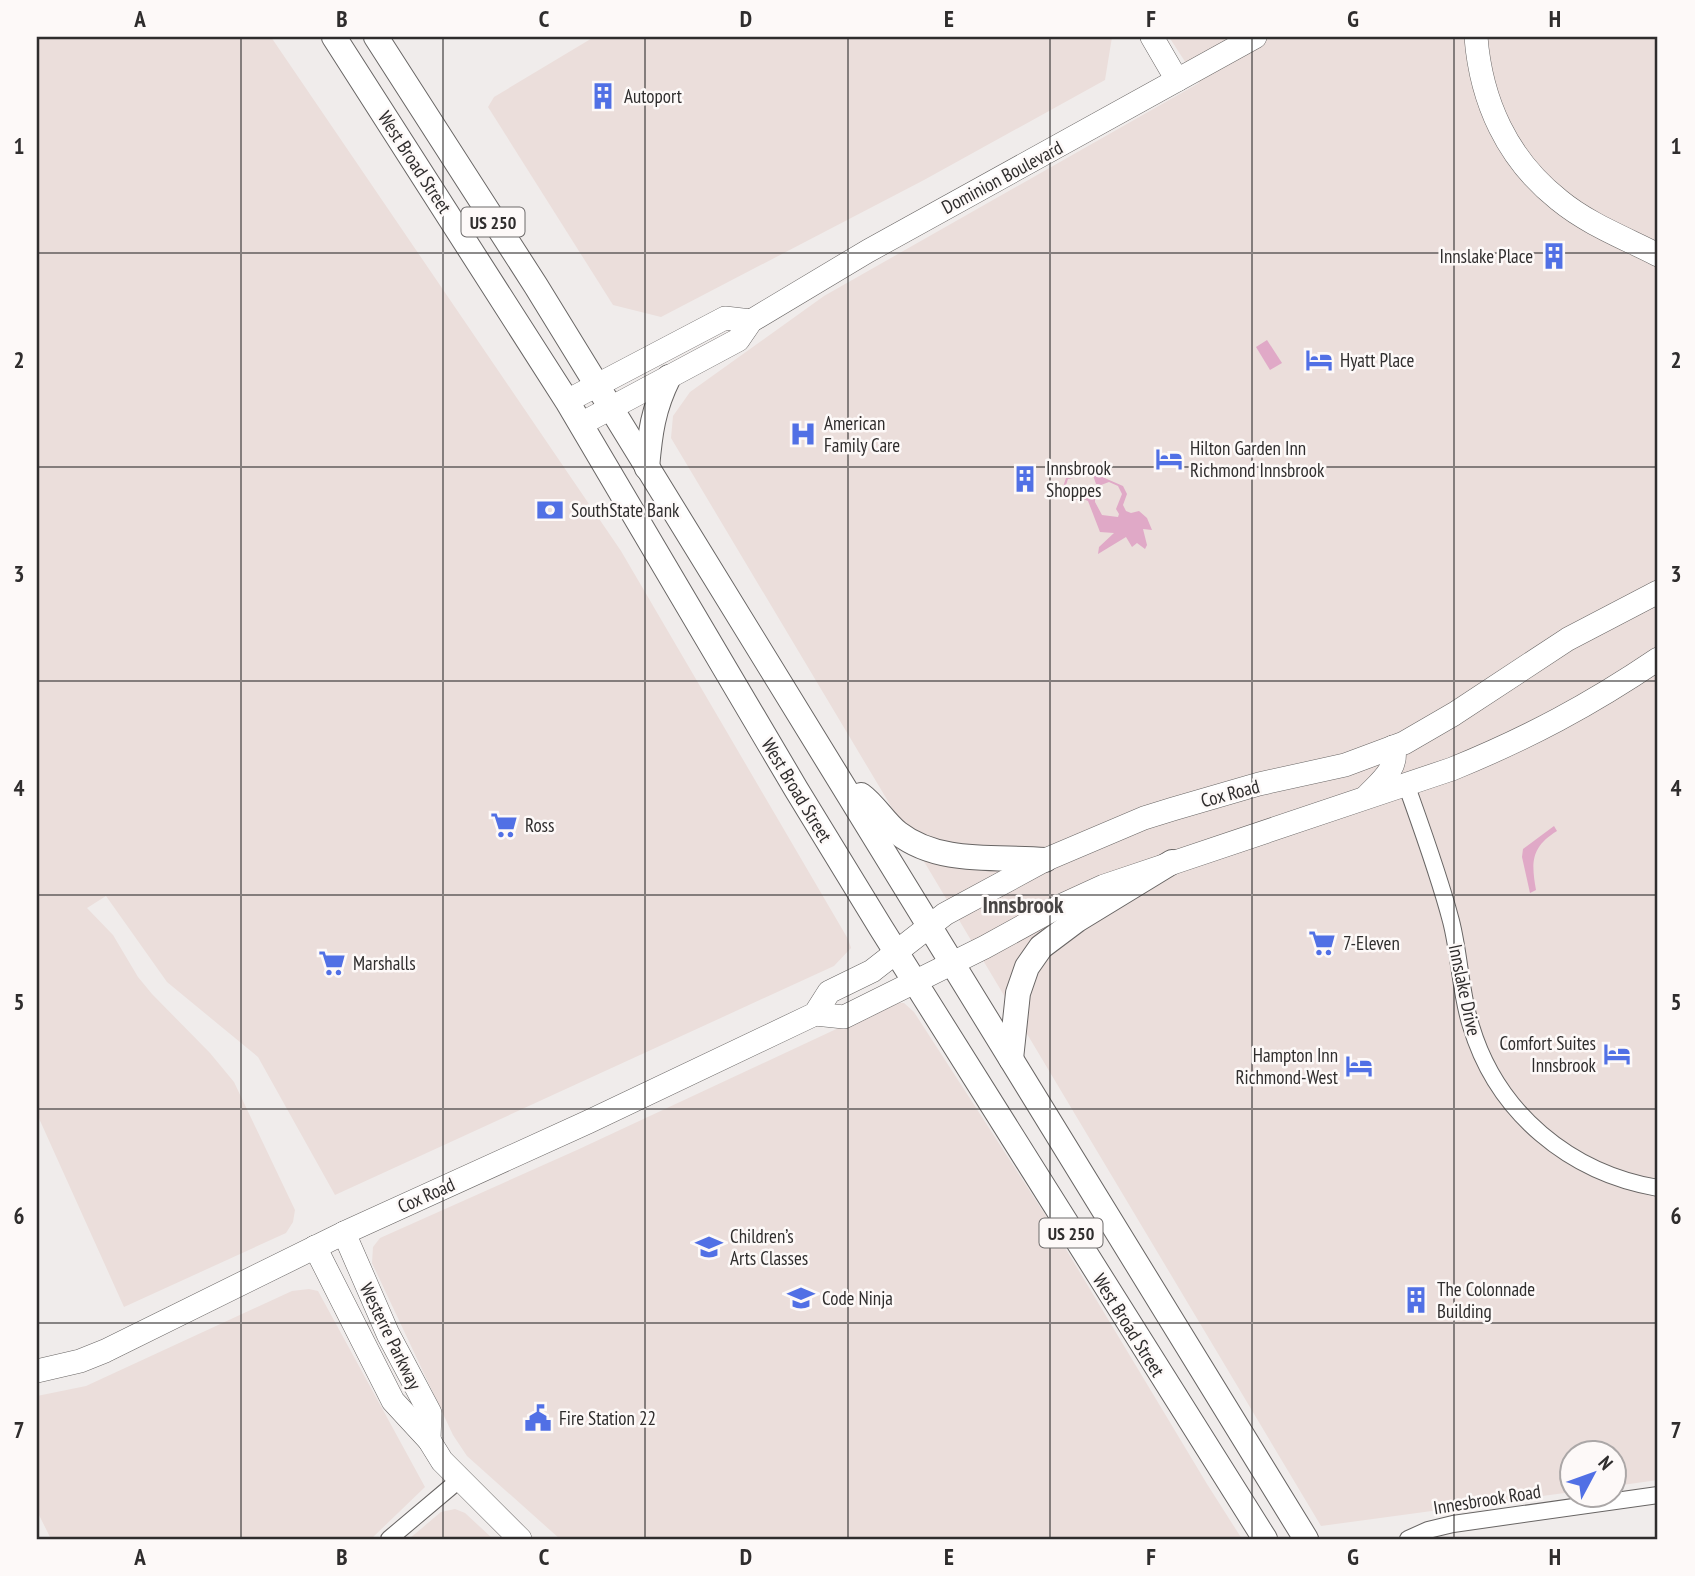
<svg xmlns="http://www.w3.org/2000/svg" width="1695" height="1576" viewBox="0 0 1695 1576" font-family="'PT Sans Narrow',sans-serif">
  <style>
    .built { fill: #ebdedb }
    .water { fill: #e0a9c7 }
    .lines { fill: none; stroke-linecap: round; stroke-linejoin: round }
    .street-casing { stroke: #686564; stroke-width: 18 }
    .secondary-casing { stroke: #686564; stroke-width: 24 }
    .primary-casing { stroke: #686564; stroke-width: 26 }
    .street { stroke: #fff; stroke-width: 16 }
    .secondary { stroke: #fff; stroke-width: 23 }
    .primary { stroke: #fff; stroke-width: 24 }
    .grid { fill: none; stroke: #2f2d2d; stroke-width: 2; stroke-opacity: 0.55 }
    .labels { text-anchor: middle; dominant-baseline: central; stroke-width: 5; stroke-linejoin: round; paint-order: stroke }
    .shield { fill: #fdf9f8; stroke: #6d6a6a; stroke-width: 2 }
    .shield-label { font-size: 18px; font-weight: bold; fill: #2f2d2d }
    .poi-label { font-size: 19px; fill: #2f2d2d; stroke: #fdf9f8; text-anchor: start }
    .street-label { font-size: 19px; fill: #2f2d2d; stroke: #fdf9f8 }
    .quarter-label { font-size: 23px; font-weight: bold; fill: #484544; stroke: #fdf9f8 }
    .neatline { fill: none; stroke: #2f2d2d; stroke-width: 2.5 }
    .grid-label { font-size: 23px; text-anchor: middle; font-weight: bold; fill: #2f2d2d }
  </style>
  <rect width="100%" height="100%" fill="#f0eceb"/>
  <g class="built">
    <path d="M37,37H271L621,551L848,939L851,948L834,966L335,1195L258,1057L167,982L106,896L87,908L113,935L138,977L152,994L210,1053L234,1082L295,1210L293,1222L286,1233L124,1307L37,1114Z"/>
    <path d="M594,37H1112L1105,80L924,180L661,317L613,305L488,107L494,97Z"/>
    <path d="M1169,37H1658V1480L1615,1486L1614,1454H1572V1492L1321,1526L671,438L673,416L690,392L824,296L1199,83Z"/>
    <path d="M892,1003H904L914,1012L1046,1216L1207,1484L1242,1539H560L467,1456L453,1435L372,1263L373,1247L380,1238L577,1150Z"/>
    <path d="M309,1289L318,1291L425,1487L371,1539H51L37,1511V1396L86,1386L292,1291Z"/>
    <path d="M455,1509L465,1513L493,1539H409L441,1512Z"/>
  </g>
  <g class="water">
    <path d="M1267,340L1282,363L1270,370L1256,347Z"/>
    <path d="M1081,466L1093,469L1100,476L1123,486L1127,494L1123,505L1126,511L1131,513L1139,511L1147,518L1152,530L1143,529L1147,545L1145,549L1137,543L1132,547L1126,537L1098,554L1099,547L1114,533L1100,532L1088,501L1083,499L1073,500L1063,487L1066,478H1073L1068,479L1066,485L1072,496L1078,497L1095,494V502L1102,515L1118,517L1119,514L1116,509L1122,494L1118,486L1109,482L1101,485L1096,484L1093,475L1077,469Z"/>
    <path d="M1554,826L1557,831C1531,847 1531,862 1536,890L1530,893L1522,857L1523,849Z"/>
  </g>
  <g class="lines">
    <defs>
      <g id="street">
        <path d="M1406,784C1422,829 1439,875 1451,921C1460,956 1460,992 1471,1026C1497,1113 1570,1173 1658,1188"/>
        <path d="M389,1539L459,1480"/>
        <path d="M1408,1539L1428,1530L1453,1524L1658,1495"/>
      </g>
      <g id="secondary">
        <path d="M1152,37L1177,80"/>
        <path d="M1476,37C1481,101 1507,159 1559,200C1588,224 1625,238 1658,255"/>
        <path d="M567,401L725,318L751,321"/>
        <path d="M581,424L738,340L751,321L868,251L1255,37"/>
        <path d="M1366,797C1379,783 1400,768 1393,747"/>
        <path d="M815,1014L844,1017L985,947L1056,908L1104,886L1452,769C1528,738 1590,705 1658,659"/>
        <path d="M344,1233L388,1334L430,1413L429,1440"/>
        <path d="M315,1247L393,1401L429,1440L442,1461L520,1539"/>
        <path d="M37,1371L80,1361L105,1351L344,1233L588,1122L815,1014L829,992L872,971L945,914L1045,860L1144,818L1173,809L1259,784L1345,765L1404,743L1454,714L1568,639L1658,592"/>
      </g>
      <g id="primary">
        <path d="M334,37L567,401L796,789L881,928L1265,1539"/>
        <path d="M376,37L536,286L1306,1539"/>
        <path d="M647,468C650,433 653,409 669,377"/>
        <path d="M861,795C875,805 884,822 898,833C939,865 997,856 1045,860"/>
        <path d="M1011,1059L1018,993L1027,967L1041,947L1077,920L1172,862"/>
      </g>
    </defs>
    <use href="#street" class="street-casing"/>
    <use href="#secondary" class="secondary-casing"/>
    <use href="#primary" class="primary-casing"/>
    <use href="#street" class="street"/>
    <use href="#secondary" class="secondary"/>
    <use href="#primary" class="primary"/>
  </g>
  <path class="grid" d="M241,37V1539M443,37V1539M645,37V1539M848,37V1539M1050,37V1539M1252,37V1539M1454,37V1539M37,253H1658M37,467H1658M37,681H1658M37,895H1658M37,1109H1658M37,1323H1658"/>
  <defs>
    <symbol id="building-bare" viewBox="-9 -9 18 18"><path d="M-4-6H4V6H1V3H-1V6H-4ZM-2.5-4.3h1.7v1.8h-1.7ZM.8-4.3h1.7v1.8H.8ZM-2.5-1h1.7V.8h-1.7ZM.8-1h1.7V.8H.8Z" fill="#5170e5" stroke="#fdf9f8" stroke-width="2.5" paint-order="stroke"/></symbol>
    <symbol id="hotel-bare" viewBox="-9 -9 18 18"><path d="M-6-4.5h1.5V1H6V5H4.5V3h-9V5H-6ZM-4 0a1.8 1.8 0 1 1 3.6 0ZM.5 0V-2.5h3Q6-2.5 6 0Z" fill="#5170e5" stroke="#fdf9f8" stroke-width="2.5" paint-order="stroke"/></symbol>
    <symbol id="hospital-bare" viewBox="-9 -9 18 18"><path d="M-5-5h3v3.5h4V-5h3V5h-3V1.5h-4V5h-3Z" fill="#5170e5" stroke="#fdf9f8" stroke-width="2.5" paint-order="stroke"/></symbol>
    <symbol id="bank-bare" viewBox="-9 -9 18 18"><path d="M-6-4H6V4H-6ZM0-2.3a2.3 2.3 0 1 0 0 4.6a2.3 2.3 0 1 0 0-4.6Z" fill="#5170e5" stroke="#fdf9f8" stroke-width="2.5" paint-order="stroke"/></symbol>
    <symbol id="supermarket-bare" viewBox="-9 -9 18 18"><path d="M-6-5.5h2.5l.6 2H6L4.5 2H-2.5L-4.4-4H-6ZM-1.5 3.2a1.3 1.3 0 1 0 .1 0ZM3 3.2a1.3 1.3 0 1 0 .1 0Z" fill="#5170e5" stroke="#fdf9f8" stroke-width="2.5" paint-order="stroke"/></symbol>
    <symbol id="school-bare" viewBox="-9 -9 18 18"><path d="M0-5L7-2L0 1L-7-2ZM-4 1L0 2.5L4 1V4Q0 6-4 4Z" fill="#5170e5" stroke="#fdf9f8" stroke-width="2.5" paint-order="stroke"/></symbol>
    <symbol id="civic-bare" viewBox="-9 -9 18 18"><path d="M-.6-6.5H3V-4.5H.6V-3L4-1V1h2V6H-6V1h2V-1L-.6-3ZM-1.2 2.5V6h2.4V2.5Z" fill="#5170e5" stroke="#fdf9f8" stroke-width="2.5" paint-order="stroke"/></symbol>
  </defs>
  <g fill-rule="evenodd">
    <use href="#building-bare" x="584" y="77" width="38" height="38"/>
    <use href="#building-bare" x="1535" y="237" width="38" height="38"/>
    <use href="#hotel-bare" x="1300" y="341" width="38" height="38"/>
    <use href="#hospital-bare" x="784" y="415" width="38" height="38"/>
    <use href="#hotel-bare" x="1150" y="440" width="38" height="38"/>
    <use href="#building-bare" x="1006" y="460" width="38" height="38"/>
    <use href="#bank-bare" x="531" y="491" width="38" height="38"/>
    <use href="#supermarket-bare" x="485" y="806" width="38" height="38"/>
    <use href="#supermarket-bare" x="1303" y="924" width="38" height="38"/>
    <use href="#supermarket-bare" x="313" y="944" width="38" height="38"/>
    <use href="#hotel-bare" x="1598" y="1035" width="38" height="38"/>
    <use href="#hotel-bare" x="1340" y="1047" width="38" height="38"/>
    <use href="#school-bare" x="690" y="1228" width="38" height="38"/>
    <use href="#school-bare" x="782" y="1279" width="38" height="38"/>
    <use href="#building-bare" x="1397" y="1281" width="38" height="38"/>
    <use href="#civic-bare" x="519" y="1399" width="38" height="38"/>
  </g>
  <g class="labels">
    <g class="shield">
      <rect x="461.5" y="207.5" width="63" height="29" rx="5"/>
      <rect x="1039.5" y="1218.5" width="63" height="29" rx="5"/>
    </g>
    <g class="shield-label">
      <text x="493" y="222">US 250</text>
      <text x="1071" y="1233">US 250</text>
    </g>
    <g class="poi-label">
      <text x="624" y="96">Autoport</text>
      <text x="1533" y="256" text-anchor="end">Innslake Place</text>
      <text x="1340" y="360">Hyatt Place</text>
      <text x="824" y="423">American<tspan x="824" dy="22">Family Care</tspan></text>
      <text x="1190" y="448">Hilton Garden Inn<tspan x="1190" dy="22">Richmond Innsbrook</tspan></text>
      <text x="1046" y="468">Innsbrook<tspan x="1046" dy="22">Shoppes</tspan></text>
      <text x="571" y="510">SouthState Bank</text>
      <text x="525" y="825">Ross</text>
      <text x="1343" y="943">7-Eleven</text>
      <text x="353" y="963">Marshalls</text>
      <text x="1596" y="1043" text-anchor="end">Comfort Suites<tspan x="1596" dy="22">Innsbrook</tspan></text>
      <text x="1338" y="1055" text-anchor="end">Hampton Inn<tspan x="1338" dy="22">Richmond-West</tspan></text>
      <text x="730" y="1236">Children’s<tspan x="730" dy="22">Arts Classes</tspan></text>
      <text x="1437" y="1289">The Colonnade<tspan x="1437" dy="22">Building</tspan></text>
      <text x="822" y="1298">Code Ninja</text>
      <text x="559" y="1418">Fire Station 22</text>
    </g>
    <g class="street-label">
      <text transform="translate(415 162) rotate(57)">West Broad Street</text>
      <text transform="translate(1002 177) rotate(-28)">Dominion Boulevard</text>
      <text transform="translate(797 790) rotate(59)">West Broad Street</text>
      <text transform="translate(1230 793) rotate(-15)">Cox Road</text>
      <text transform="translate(1465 990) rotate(78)">Innslake Drive</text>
      <text transform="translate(426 1195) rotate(-24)">Cox Road</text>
      <text transform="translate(1129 1325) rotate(58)">West Broad Street</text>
      <text transform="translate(391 1336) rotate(64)">Westerre Parkway</text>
      <text transform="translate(1487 1499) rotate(-9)">Innesbrook Road</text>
    </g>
    <g class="quarter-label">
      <text x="1023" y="904">Innsbrook</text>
    </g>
  </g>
  <rect width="1695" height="1576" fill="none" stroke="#fdf9f8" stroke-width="77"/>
  <g transform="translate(1593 1474) rotate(49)"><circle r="33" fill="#fdf9f8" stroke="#aba7a7" stroke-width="2"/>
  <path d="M0-5L12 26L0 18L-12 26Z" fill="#5170e5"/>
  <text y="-10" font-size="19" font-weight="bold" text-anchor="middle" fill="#2f2d2d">N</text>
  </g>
  <rect x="38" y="38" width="1618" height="1500" class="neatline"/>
  <g class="grid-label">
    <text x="140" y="27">A</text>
    <text x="342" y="27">B</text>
    <text x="544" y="27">C</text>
    <text x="746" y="27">D</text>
    <text x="949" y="27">E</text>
    <text x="1151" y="27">F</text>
    <text x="1353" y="27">G</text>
    <text x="1555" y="27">H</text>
    <text x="19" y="154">1</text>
    <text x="1676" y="154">1</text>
    <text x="19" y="368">2</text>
    <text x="1676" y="368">2</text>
    <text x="19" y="582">3</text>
    <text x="1676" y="582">3</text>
    <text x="19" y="796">4</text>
    <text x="1676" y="796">4</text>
    <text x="19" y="1010">5</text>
    <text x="1676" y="1010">5</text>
    <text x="19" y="1224">6</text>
    <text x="1676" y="1224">6</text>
    <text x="19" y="1438">7</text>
    <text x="1676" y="1438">7</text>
    <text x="140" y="1565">A</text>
    <text x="342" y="1565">B</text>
    <text x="544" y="1565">C</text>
    <text x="746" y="1565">D</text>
    <text x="949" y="1565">E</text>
    <text x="1151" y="1565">F</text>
    <text x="1353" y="1565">G</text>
    <text x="1555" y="1565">H</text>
  </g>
</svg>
